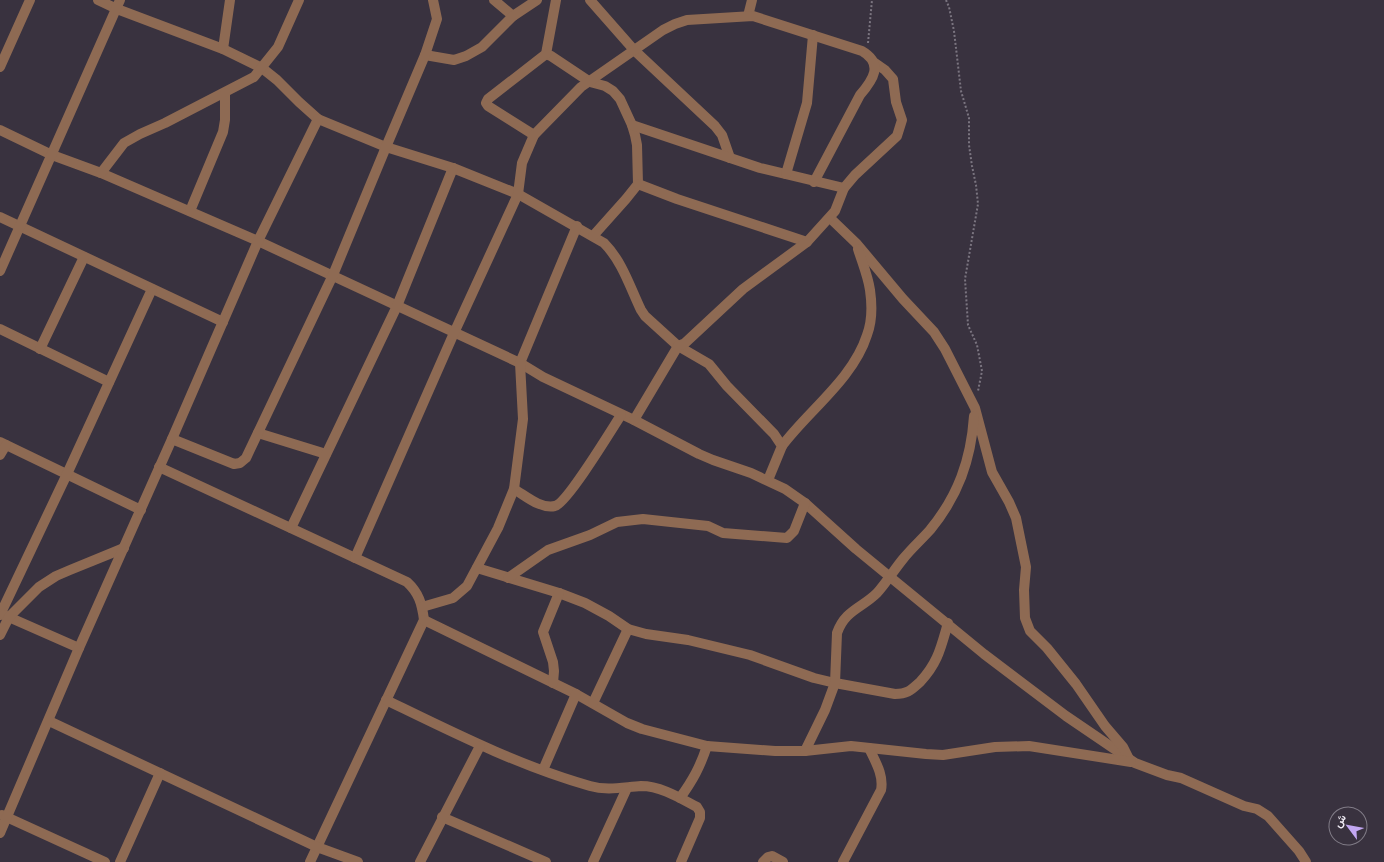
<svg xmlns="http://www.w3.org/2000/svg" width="1384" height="862" viewBox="0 0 1384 862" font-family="'Work Sans',Vazirmatn,sans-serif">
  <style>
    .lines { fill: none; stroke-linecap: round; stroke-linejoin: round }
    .path { stroke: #7b7580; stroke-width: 2; stroke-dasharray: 2 2; stroke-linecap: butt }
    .street { stroke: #8e6a53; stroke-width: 10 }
  </style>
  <rect width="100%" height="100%" fill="#39323f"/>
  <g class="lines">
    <g class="path">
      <path d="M946,0L949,7L954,31L961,91L969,118V145L972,166L976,185L978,204L965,279L968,325L977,345L982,371L978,391"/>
      <path d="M868,43L872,0"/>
    </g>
    <g class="street">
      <path d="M98,0L117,9L223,49L262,68L277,80L299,102L318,119L386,147L453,168L518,194L604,243C622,261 630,287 641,310L645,316L678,346L709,364L727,386L774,434L782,446L768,480"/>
      <path d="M494,0L513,16"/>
      <path d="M590,0L634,50L715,126L722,135L730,158"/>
      <path d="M748,16L752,0"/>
      <path d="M223,49L230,0"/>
      <path d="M546,54L551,56L590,82L605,86L613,91L620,99L632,125L635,135L637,145L638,184L626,199L593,236"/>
      <path d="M425,55L454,60L466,56L482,47L513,16L537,0"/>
      <path d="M0,67L30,0"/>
      <path d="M632,125L760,168L844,188"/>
      <path d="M0,130L52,155L101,173L258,241L520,363L543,377L634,420L699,454L713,460L751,473L785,489L805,503L856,549L984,654L1066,716L1135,763L1167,775L1181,778L1244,806L1257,809L1268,816L1299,851L1306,862"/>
      <path d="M534,135L488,106L486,103L488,99L546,54L556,0"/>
      <path d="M101,173L124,143L140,134L165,123L254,77L278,47L299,0"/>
      <path d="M786,174L807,103L813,35"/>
      <path d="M638,184L677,199L807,242"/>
      <path d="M190,211L223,132L225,120V93"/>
      <path d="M0,217L223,322"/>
      <path d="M830,218L856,243L903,299L934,332L945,349L975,408L992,472L1009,502L1016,518L1026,567L1024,590L1025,618L1030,631L1047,648L1076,684L1105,726L1123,747L1128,757"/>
      <path d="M0,271L120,0"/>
      <path d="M0,329L109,382"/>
      <path d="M40,349L84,257"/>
      <path d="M634,420L678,346L685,343L743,289L807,242L835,211L844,188L855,175L897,136L902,120L896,102L893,79L885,70L875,63"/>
      <path d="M258,433L326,454"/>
      <path d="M172,439L234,464L240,463L246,458L333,275L386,147L425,55L437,19L433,0"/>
      <path d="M0,442L141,510"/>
      <path d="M782,446C809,410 853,379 867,335C872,322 872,304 870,290C868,276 862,262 858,249"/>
      <path d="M0,455L6,445"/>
      <path d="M159,467L407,582C419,593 422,604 424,620L310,862"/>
      <path d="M514,489C526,496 540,509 555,506C567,503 612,429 621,415"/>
      <path d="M291,528L397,306L453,168"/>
      <path d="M355,558L454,333L518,194L522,163L534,135L581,87L663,30L675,24L687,20L753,16L862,51C884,64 873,80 860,95L814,182"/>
      <path d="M477,568L559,593L585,603L609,616L628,629L646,634L688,640L750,655L814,678L835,683L895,694C908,694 911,690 920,682C938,663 941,647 948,623"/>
      <path d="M508,578L548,550L590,535L617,522L643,519L708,526L723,533L787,538L794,531L805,503"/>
      <path d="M422,607L453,598L467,586L498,528L514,489L523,419L520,363L577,226"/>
      <path d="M0,615L67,474L152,289"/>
      <path d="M4,615L79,648"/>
      <path d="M424,620L576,694L627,723L642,729L707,746L775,751H805L851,746L926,754L943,755L995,747L1029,746L1131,762"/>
      <path d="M0,635L9,617L39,587L56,576L70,570L124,548"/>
      <path d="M553,683L554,671L553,662L543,632L559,593"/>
      <path d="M386,700C452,732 519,766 590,786C607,791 624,787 641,786C661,786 680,798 697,807L700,812V818L681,862"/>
      <path d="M593,703L628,629"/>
      <path d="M49,721L317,847L358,862"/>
      <path d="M805,751L825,710L835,683L837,633C845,610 862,608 877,593C886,583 894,570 903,559C911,549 921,540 930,530C958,496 971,460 974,416"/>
      <path d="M543,770L576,694"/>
      <path d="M680,798C693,780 700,767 707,746"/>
      <path d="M2,815L105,862"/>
      <path d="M442,817L546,862"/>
      <path d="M0,833L79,648L172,439L258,241L318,119"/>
      <path d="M120,862L160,773"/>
      <path d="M420,862L480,746"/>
      <path d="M593,862L627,788"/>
      <path d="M763,862L768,857L772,856L783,862"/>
      <path d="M843,862L881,790C884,775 875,761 869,748"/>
    </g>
  </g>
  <g transform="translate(1348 826) rotate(302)"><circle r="19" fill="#39323f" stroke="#817c87"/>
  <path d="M0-3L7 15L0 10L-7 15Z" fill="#c2a7f2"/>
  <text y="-6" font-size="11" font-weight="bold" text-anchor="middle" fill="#eeeaf3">ش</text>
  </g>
</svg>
